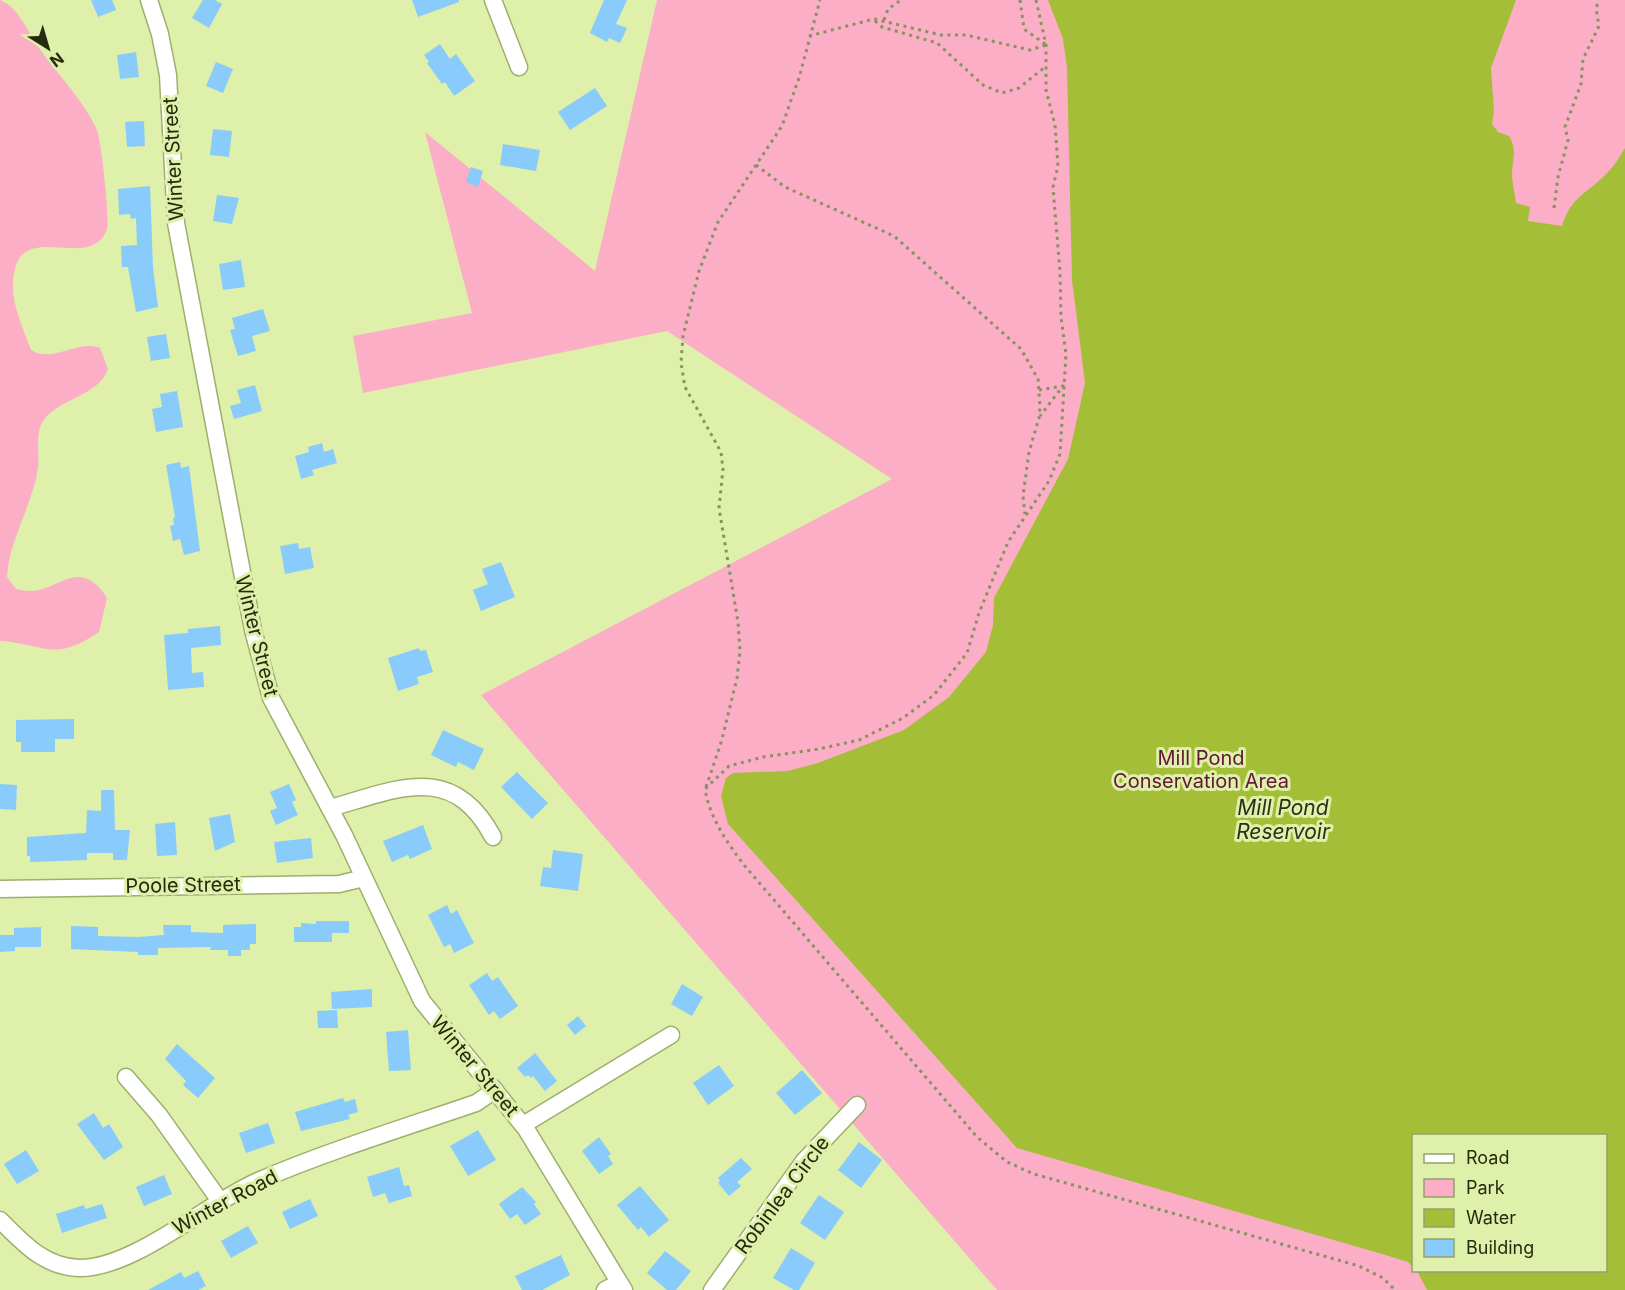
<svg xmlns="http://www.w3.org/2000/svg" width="1625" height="1290" viewBox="0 0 1625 1290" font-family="Inter,sans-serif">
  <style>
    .green { fill: #fbaec5; fill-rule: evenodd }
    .water { fill: #a4be38 }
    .building { fill: #89cbfa }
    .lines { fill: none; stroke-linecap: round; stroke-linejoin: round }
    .minor-casing { stroke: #9eaf6c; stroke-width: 19 }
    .path { stroke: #869360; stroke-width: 3; stroke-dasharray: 3 4.5; stroke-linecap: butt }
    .minor { stroke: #fff; stroke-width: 16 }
    .labels { text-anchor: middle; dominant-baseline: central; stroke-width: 6; stroke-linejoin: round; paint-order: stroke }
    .street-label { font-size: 20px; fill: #252b0f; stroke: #def0aa }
    .park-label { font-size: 20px; fill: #631636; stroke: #def0aa }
    .water-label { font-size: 21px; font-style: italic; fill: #2a2f19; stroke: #def0aa }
  </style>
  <rect width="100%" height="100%" fill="#def0aa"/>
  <g class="green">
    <path d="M0,0C19,8 26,29 37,45C56,73 83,99 97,130C101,139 110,221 107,229C90,276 15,212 13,284C12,305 24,331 31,350C52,364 78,339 100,348L108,369C99,394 67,397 48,415C33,429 40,450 38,467C33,505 9,539 7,577L16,589C21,590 26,591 30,591C59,591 80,555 107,598L99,632C53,663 46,644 0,641Z"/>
    <path d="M657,0H1625V1290H997L481,695L892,479L667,331L363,393L353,336L472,313L425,132L595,271ZM1414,1136H1606V1270H1414Z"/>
  </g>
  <path class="water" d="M1048,0H1516L1491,68L1494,111L1492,124L1498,132L1509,136C1518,151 1512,160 1512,174C1512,183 1515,194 1516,203L1530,207L1528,221L1562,226C1572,194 1587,195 1608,172C1615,165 1620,156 1625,148V1290H1427L1417,1271L1606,1270V1136H1414L1413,1267L1408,1262L1382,1254L1017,1148L728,824L721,796L726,778L733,773L788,771L818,763L904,730L949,697L986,652L993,625L994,598L1068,459L1085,383L1072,280L1067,68L1063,39Z"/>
  <g class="building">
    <path d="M91,0H112L116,10L98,17Z"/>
    <path d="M203,0H215L222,4L209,28L192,18Z"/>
    <path d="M412,0H459V2L418,17Z"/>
    <path d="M604,0H627L616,24L627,28L620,43L609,38L607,42L590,33Z"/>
    <path d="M440,44L450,59L456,54L475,81L454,96L445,82L442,84L427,63L429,62L424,55Z"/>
    <path d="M136,52L139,77L120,79L117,55Z"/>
    <path d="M216,62L233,69L223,93L206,86Z"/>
    <path d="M595,88L607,106L570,130L558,112Z"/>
    <path d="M144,121L145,146L127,147L125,122Z"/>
    <path d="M213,129L232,131L229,157L210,155Z"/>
    <path d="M503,144L540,150L536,171L500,165Z"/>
    <path d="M471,167L483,171L478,187L466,182Z"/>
    <path d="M150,186L153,267L158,307L136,312L128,267H122L121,246L137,245L136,218L131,219L130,214L119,215L118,189Z"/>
    <path d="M217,195L239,198L232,224L213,221Z"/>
    <path d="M241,260L245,287L223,290L219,264Z"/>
    <path d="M263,309L270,331L252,336L256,351L238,356L230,330L235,329L232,318Z"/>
    <path d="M166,334L170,358L151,361L147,337Z"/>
    <path d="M255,385L262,411L234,419L230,406L241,403L237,390Z"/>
    <path d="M177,391L183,427L156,432L152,409L162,407L160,394Z"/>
    <path d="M322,443L324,452L333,449L337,463L312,470L314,475L301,479L295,456L309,452L308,447Z"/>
    <path d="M180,462L181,468L189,466L200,551L184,555L180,539L173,541L170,526L174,525L173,518L175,517L166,465Z"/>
    <path d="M298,543L299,549L310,547L314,568L285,574L280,546Z"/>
    <path d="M501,562L515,597L481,611L473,590L488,584L482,569Z"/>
    <path d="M220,626L221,645L191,648L192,673L203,672L204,687L168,690L164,635L188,633V629Z"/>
    <path d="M419,648L420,651L426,650L433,672L417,677L419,684L398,691L388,658Z"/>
    <path d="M74,719V739H55V752H21V742H16V720Z"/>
    <path d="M443,730L484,749L474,770L458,762L456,767L431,755Z"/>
    <path d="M517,772L548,803L532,819L501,787Z"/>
    <path d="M0,784L17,785L16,810L0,809Z"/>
    <path d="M289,784L296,800L292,802L298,815L276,825L270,811L277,808L270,792Z"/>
    <path d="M101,790H114L115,830H130L127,860H113V853H87V860L30,862V856H27V837L86,833L87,810L101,811Z"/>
    <path d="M230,814L235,842L215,851L209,818Z"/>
    <path d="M175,822L177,855L157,856L155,824Z"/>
    <path d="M423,825L432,849L410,859L408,855L392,862L383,841Z"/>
    <path d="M311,838L313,858L277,863L274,842Z"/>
    <path d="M553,850L583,854L578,891L540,886L543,867L551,868Z"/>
    <path d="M447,905L451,914L457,910L474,943L454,953L450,944L444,947L428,915Z"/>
    <path d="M316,921H349V933H332V942H294V927H301V923L316,924Z"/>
    <path d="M256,924V944H250V950H241V956H228V950H210L211,947L158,948V955H138V952L71,949V926L98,927V936L138,937L164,935L163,925H191V932L223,933V925Z"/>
    <path d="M41,927V947H15V951L0,952V935H14V928Z"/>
    <path d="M487,973L492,981L498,977L518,1006L500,1019L494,1011L489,1015L469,985Z"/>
    <path d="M682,984L703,997L692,1016L671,1004Z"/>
    <path d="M372,989V1007L332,1009L331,992Z"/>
    <path d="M337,1010L338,1028H318L317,1011Z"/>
    <path d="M578,1016L586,1026L575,1035L567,1025Z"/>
    <path d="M408,1030L411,1070L389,1071L386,1032Z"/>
    <path d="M177,1044L215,1078L198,1098L183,1085L186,1081L165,1059Z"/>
    <path d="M535,1053L557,1081L545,1091L533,1076L531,1078L528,1075L525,1077L517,1068Z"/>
    <path d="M719,1065L734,1086L708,1105L693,1083Z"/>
    <path d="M802,1070L822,1093L795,1115L776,1093Z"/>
    <path d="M343,1098L345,1102L355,1099L358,1112L348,1115L350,1119L301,1131L295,1112Z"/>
    <path d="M94,1113L103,1128L109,1124L123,1147L104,1160L77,1124Z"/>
    <path d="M268,1123L275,1143L246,1153L239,1133Z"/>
    <path d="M478,1130L496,1160L468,1176L450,1146Z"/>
    <path d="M599,1137L611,1154L608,1156L613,1164L599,1174L582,1151Z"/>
    <path d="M859,1142L882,1160L861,1188L838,1170Z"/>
    <path d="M26,1150L39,1171L17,1184L4,1164Z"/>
    <path d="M741,1158L752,1169L737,1182L741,1186L729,1196L718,1183L720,1181L718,1178Z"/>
    <path d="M399,1167L404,1186L409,1185L412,1196L389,1203L385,1193L373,1197L367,1177Z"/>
    <path d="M164,1175L172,1194L144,1206L136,1187Z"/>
    <path d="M640,1186L669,1220L649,1237L641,1227L638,1230L617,1205Z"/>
    <path d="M522,1187L536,1202L534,1204L541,1214L525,1225L517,1214L510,1219L499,1204Z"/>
    <path d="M819,1195L844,1212L825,1240L800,1223Z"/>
    <path d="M310,1199L318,1216L290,1229L282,1212Z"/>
    <path d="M102,1204L107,1218L62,1233L56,1214L84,1205L85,1209Z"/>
    <path d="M248,1226L258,1243L231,1258L221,1241Z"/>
    <path d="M791,1248L815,1263L799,1290H794L773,1278Z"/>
    <path d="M665,1251L691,1271L676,1290H667L647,1273Z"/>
    <path d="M561,1255L570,1275L542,1290H522L515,1276Z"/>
    <path d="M198,1271L206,1286L198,1290H148L181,1272L184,1278Z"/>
  </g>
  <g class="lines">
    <defs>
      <g id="minor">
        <path d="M149,0L160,34L168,75L176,223L253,630L271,698L344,835L422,1001L526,1129L624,1290"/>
        <path d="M493,0L519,67"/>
        <path d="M330,808C396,790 452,760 493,837"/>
        <path d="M0,889L339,884L364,878"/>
        <path d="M126,1077L159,1115L220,1201"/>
        <path d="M523,1125L671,1035"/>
        <path d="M0,1220C23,1243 44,1267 79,1268C133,1269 207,1203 258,1181C328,1151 403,1128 476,1103L495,1090"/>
        <path d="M605,1290L619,1283"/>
        <path d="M712,1290L804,1161L857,1105"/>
      </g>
    </defs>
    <use href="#minor" class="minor-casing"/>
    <g class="path">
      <path d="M1020,0L1024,29L1045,44"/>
      <path d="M1036,0L1046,45V90L1055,125L1058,166L1053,187L1060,272L1061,317L1066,354L1060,454L1049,481L1008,542L979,613L967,653L934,695L903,718L859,740L819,749L763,757L729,766L705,789C710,819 727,842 744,865L977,1137L1007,1162L1034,1174L1359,1266L1383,1278L1395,1290"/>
      <path d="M884,20L888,9L901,0"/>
      <path d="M875,21L882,27L937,43L983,85L1002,93L1019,88L1045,67"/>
      <path d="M809,36L874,19L941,35H966L1030,50L1046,45"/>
      <path d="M756,165L785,187L894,236L1021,349L1038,379L1040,406L1039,418L1029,452L1023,496L1025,514"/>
      <path d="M1554,208L1558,177L1568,140L1565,127L1581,84L1583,59L1599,26L1596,8L1599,0"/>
      <path d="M1039,390L1063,386L1040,416"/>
      <path d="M706,787L721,743L737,678L740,651L738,622L719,508L723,469L721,452L685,387L681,363L683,336L699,271L718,222L782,126L799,78L820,0"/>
    </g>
    <use href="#minor" class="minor"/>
  </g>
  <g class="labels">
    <g class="street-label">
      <text transform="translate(173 159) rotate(-93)">Winter Street</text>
      <text transform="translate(257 636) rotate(76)">Winter Street</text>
      <text transform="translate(183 885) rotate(-1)">Poole Street</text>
      <text transform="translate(475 1066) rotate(50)">Winter Street</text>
      <text transform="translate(782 1195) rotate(-53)">Robinlea Circle</text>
      <text transform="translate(225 1202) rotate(-28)">Winter Road</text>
    </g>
    <g class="park-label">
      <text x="1201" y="758">Mill Pond<tspan x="1201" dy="23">Conservation Area</tspan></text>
    </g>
    <g class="water-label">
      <text x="1283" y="807">Mill Pond<tspan x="1283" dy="24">Reservoir</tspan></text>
    </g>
  </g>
  <rect x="1412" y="1134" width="195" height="138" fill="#def0aa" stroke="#94a16c" stroke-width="1.5"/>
  <rect x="1424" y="1154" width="30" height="9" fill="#ffffff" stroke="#94a16c" stroke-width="1.5"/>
  <text x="1466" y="1164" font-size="18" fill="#252b0f">Road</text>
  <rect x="1424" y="1179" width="30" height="18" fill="#fbaec5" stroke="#94a16c" stroke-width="1.5"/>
  <text x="1466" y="1194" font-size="18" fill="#252b0f">Park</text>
  <rect x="1424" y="1209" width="30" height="18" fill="#a4be38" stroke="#94a16c" stroke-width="1.5"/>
  <text x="1466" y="1224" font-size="18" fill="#252b0f">Water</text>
  <rect x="1424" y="1239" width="30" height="18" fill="#89cbfa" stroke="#94a16c" stroke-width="1.5"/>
  <text x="1466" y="1254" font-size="18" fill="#252b0f">Building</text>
  <g transform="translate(48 48) rotate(143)" stroke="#def0aa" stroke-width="4.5" paint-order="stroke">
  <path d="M0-4.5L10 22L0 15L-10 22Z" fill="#252b0f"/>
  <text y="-9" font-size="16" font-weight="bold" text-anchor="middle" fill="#252b0f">N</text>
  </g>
</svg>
